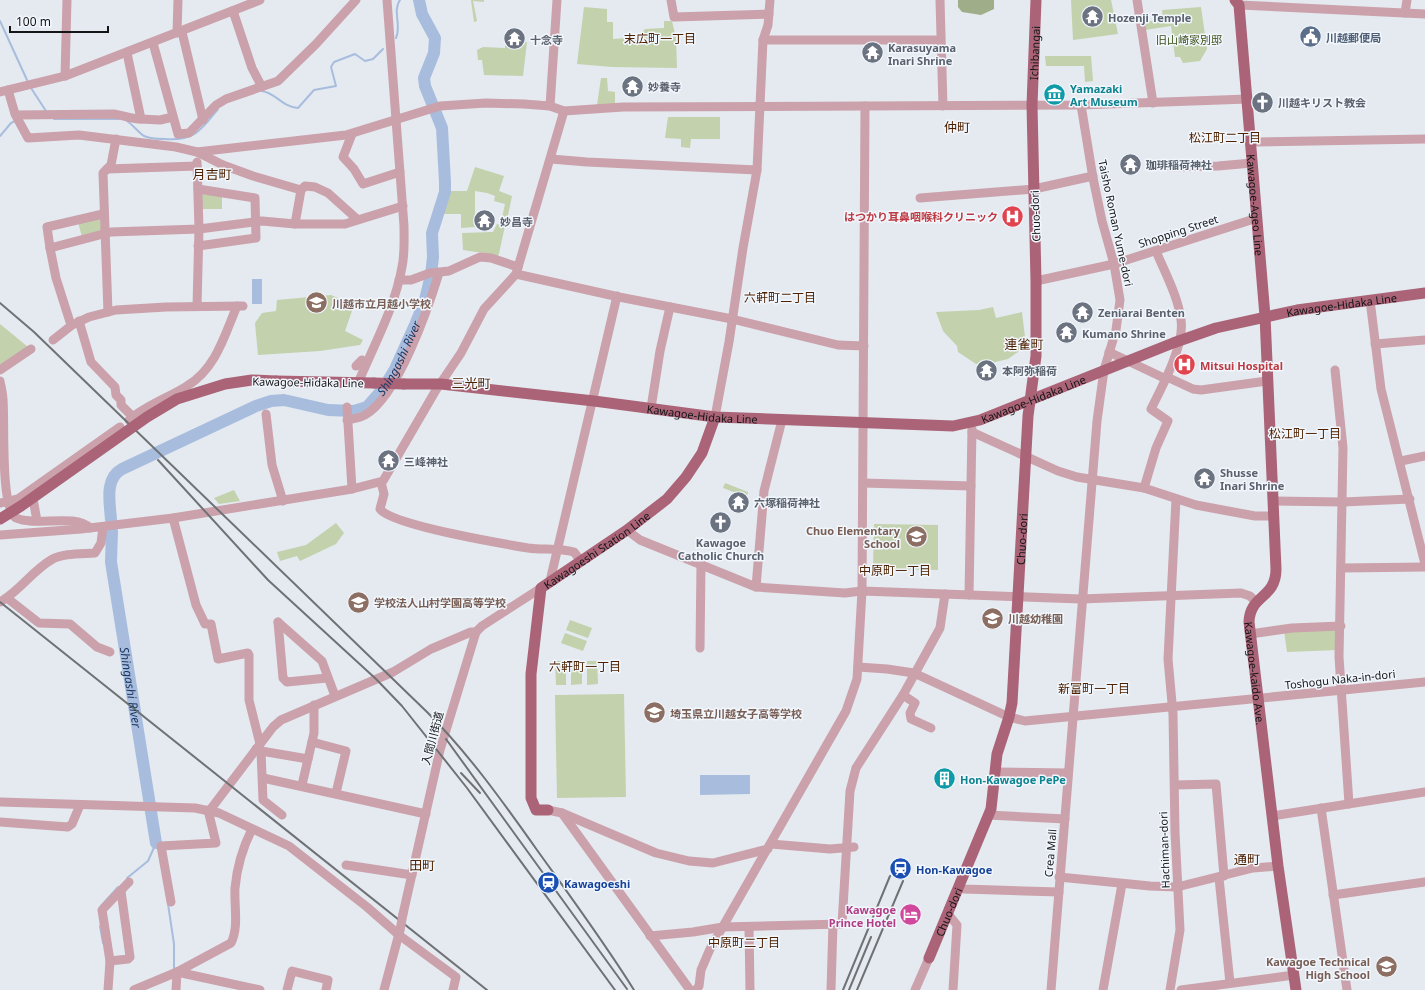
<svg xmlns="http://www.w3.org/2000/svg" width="1425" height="990" viewBox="0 0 1425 990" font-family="'Noto Sans','Noto Sans JP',sans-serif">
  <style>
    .green { fill: #c3d1ad }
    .forest { fill: #9fad88 }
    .water { fill: #a8bdde }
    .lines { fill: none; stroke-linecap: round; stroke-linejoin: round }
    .stream { stroke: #a8bdde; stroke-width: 2 }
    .river { stroke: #a8bdde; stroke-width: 12 }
    .minor { stroke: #cba1ab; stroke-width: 9 }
    .major { stroke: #ab6377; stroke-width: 11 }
    .rail { stroke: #6e7275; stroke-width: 2 }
    .minor-bridge { stroke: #cba1ab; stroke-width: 9 }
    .major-bridge { stroke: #ab6377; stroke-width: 11 }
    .labels { text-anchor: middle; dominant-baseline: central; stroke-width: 3; stroke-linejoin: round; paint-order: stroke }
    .worship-label { font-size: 11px; font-weight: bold; fill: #5b616d; stroke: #f2f7fd; text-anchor: start }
    .service-label { font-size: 11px; font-weight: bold; fill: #4e5e75; stroke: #f2f7fd; text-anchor: start }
    .park-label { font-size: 11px; fill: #405119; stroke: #f2f7fd }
    .street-label { font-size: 11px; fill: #131517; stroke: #f2f7fd }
    .culture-label { font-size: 11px; font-weight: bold; fill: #0d838f; stroke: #f2f7fd; text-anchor: start }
    .health-label { font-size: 11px; font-weight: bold; fill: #be3a42; stroke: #f2f7fd; text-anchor: end }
    .education-label { font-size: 11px; font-weight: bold; fill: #785e54; stroke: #f2f7fd; text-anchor: start }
    .transit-label { font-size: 11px; font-weight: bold; fill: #164399; stroke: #f2f7fd; text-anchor: start }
    .hotel-label { font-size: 11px; font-weight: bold; fill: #b23c85; stroke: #f2f7fd; text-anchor: end }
    .neighbourhood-label { font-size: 12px; fill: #4d2100; stroke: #f2f7fd }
    .water-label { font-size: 12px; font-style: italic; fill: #1d3964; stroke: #f2f7fd }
    .quarter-label { font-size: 13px; fill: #4d2100; stroke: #f2f7fd }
  </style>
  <rect width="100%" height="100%" fill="#e4eaf0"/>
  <g class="green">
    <path d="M471,0H484V2L473,1L477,21L474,22Z"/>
    <path d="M1071,0H1111L1118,34L1073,40Z"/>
    <path d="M584,7L607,9V22H613V39L639,37L645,29L664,28V21H672L676,38L677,68L612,67L577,64Z"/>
    <path d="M1201,7L1207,49L1200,61L1183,63L1180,57H1175L1171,26L1145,30L1144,22L1163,19L1162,10Z"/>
    <path d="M505,42H527L523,76L484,75L482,60H478L477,50L483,47L505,48Z"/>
    <path d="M1045,56H1091L1093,81L1085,82L1084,66H1046Z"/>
    <path d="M601,78H607L608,91L615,92V104L597,105Z"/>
    <path d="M668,117H720V139H691L690,148L681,147V139L665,138Z"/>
    <path d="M475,167L504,176L499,191L512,196L507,220L502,218L505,204L494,201L495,196L487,193L475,191V227L461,228V214H443L450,191H467Z"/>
    <path d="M201,194L222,195V209H201Z"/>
    <path d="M101,218L102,231L82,237L78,222Z"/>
    <path d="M497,224L505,226L498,258L483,253L463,250L462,233L493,232Z"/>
    <path d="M331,295L354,305L345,331L363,340L360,345L320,351L258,355L255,323L262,313L276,311L277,300Z"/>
    <path d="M993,307L996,318L1022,312L1025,337L1022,338L1018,352L1008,359L979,366L958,352L957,346L943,331L936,312L979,310Z"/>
    <path d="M0,324L28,347L0,368Z"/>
    <path d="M725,483L748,492L747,497L723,488Z"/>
    <path d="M234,490L240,501L219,504L214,498Z"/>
    <path d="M336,523L344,533L336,544L300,561L297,556L280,561L277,552L306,545Z"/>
    <path d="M874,524L938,525V570L873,569Z"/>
    <path d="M570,620L592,628L588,638L566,630Z"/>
    <path d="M1336,629L1338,650L1287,652L1284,631Z"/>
    <path d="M565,633L587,641L583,651L561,643Z"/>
    <path d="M555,661H566V685H556Z"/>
    <path d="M571,661H582V684L571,685Z"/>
    <path d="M587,661H597L598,684L587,685Z"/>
    <path d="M624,694L626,797L557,798L555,695Z"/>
  </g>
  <path class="forest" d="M958,0H994V9L981,15L962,12L958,7Z"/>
  <g class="water">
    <rect x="252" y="279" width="10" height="25"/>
    <path d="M700,775H750V794L700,795Z"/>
  </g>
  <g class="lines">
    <g class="stream">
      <path d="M0,21L27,80"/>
      <path d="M396,38C402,25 392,11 400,0"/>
      <path d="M31,88L46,111"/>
      <path d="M262,91C276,93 282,107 298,108L314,90L336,86L331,67L334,62L355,54L365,61L373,59L383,49"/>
      <path d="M54,119H119"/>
      <path d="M127,121C133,125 138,132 144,136C150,139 158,139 165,139C195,141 201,130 218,109"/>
      <path d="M0,136L11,123L15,121"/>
      <path d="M127,878L148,861L156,843"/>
      <path d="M168,904L174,944V971"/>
      <path d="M101,906L118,887"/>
      <path d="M100,926L103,943"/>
    </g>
    <g class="river">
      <path id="s1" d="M111,520C110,503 104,479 122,469L256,406L271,401L284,400L328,410L354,411L367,407L383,389L395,369L415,325L425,300L431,275L433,257L432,233L445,192V182L442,128L425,86L424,78L434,53L435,38L422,14L419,0"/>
      <path id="s2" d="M112,531L111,562L156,843"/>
    </g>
    <g class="minor">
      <path d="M671,0L674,17L769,14"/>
      <path d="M940,0L943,106"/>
      <path d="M1137,0L1153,103"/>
      <path d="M1239,5L1425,14"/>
      <path d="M233,11L252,68L262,87"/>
      <path d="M1405,13L1407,0"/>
      <path d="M182,32L203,120"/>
      <path d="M177,33L178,0"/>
      <path d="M763,40H940"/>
      <path d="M153,43L178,134L189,133L216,105L226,99L278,81L316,44L356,0"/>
      <path d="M127,53L141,119L160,120L173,117"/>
      <path d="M65,76L67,0"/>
      <path d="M8,90L15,114L28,138L79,135L176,147L197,152L223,165L253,176L301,190L295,224"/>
      <path d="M0,92L65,76L260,0"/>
      <path d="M550,106L557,0"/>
      <path d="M16,115L113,114C123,115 132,119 141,119"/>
      <path d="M352,134L343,157L354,169L363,184L400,172"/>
      <path d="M1251,142L1425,139"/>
      <path d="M197,152L346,135L440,106L486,103L524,104L550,106L564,111L623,107L1081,105L1248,99"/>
      <path d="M551,159L587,162L757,170"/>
      <path d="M197,162L199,229L197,306"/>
      <path d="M1171,167L1218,166L1252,163"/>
      <path d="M107,169L111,165L116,139"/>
      <path d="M198,189L255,198L256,238L198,246"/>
      <path d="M301,190L305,186L315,187L328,193L357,219"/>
      <path d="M920,198L1034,189L1093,176"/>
      <path d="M50,248L47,227L103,214"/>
      <path d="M516,274L619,297L732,319L838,345L864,346"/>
      <path d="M399,280H411L430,273L449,271L480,257L491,258L518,267"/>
      <path d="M1036,281L1114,264L1257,218"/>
      <path d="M1370,300L1381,389L1425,564"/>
      <path d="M108,312L103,173L107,169L197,166"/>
      <path d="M79,321L91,362L115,387L116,395L121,400V405L133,417"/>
      <path d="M72,325L70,322L56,278L50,248L111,232L199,229L262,221L295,224H345L403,206"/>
      <path d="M53,340L72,325L89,317L116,310L166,307L243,306"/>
      <path d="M1375,344L1425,340"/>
      <path d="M1109,352L1166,379"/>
      <path d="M356,366L362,360"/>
      <path d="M0,370L31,349"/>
      <path d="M1335,370L1343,448L1339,657L1349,804"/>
      <path d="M1167,377L1193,389L1201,390L1267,381"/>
      <path d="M0,381C1,387 3,394 3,400C5,420 0,509 16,518C36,527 74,513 90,528"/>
      <path d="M358,383C374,345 395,307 402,267C405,253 404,240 404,226L387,0"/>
      <path d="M347,407L352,489"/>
      <path d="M651,408L660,351L670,307"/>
      <path d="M266,414L272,465L283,501"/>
      <path d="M715,417L729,342L743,248L757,170L763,40L768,25L770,0"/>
      <path d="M129,420C146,405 168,398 187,386C216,369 225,334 237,306"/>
      <path d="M347,420C353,419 360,418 365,415C398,396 428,309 439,273"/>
      <path d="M972,432L1058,471L1077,477L1144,488L1196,505L1255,516H1273"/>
      <path d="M1401,461L1425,456"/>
      <path d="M381,482L384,494L380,509C391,525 504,544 528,548C543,550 559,548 574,552L580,560"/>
      <path d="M863,483L971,486"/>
      <path d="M1144,488L1156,448L1168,421L1151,409C1162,387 1185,344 1181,320C1178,296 1165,273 1156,251"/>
      <path d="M32,493L37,521"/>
      <path d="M1273,501L1343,502L1410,499"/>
      <path d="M0,503L18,499L120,427"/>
      <path d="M173,518L196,605L205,624H211L218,659L248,653L249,655V700L260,744"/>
      <path d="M627,530L640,540L756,587L845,593L862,591L1081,599L1241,593L1250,596L1256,602"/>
      <path d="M0,535L81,529L173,518L352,489L383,481L436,390L461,353L484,309L516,274L564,111"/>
      <path d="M1342,568L1425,567"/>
      <path d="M550,581L617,296"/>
      <path d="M756,587L764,491L782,420"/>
      <path d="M969,595L972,429"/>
      <path d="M7,598L39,623L70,624L97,647L110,652"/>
      <path d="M0,602C20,591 32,571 51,560C63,553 81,554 95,553L101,543L103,527"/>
      <path d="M278,622L283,678L287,682L327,678"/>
      <path d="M278,622L322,661L335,696"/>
      <path d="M1250,634L1292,628L1341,626"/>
      <path d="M700,648L701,564"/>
      <path d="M858,667L887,669L914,673L1009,717L1025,721L1425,682"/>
      <path d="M903,695L915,703L910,713L911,719L931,728"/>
      <path d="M312,742L346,751L336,793"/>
      <path d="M256,749L261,751L263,800L282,815"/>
      <path d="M261,751L308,759"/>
      <path d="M995,772L1068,773"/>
      <path d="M263,778L426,814"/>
      <path d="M302,785L314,733V705"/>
      <path d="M1175,785L1216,784L1224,876"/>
      <path d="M0,802L195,808L219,813L289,846L367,907L399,935L456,977L453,990"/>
      <path d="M1321,808L1347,990"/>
      <path d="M210,810L273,727L281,720L393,672L431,649L471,632H476"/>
      <path d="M548,810L562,813L656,853L689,861L713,863L768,849"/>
      <path d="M562,813L690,990"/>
      <path d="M988,815L1065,819"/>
      <path d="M1272,816L1425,792"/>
      <path d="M0,822L68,827L72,824L80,805"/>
      <path d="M771,844L830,849L854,847"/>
      <path d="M346,865L412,875"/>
      <path d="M1059,877L1150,886L1177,887L1253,868L1278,866"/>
      <path d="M1219,878L1230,983"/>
      <path d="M959,887L964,889L1059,892"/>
      <path d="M1333,895L1425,882"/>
      <path d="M171,902L161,846L216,843L208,810"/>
      <path d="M403,914L440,750L476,632L482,626L541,588"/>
      <path d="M948,914L957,925L953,990"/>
      <path d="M749,927L750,990"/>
      <path d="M650,936L693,932L723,927L842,924L850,791L856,768L903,695L940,628L945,594"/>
      <path d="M110,961L128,959L130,957L121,891"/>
      <path d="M177,972L260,990"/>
      <path d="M108,990L110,961L102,910L129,882"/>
      <path d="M134,990L177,972L231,943C239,928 234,906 235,888C237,866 242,849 252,829"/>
      <path d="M176,990L177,972"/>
      <path d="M287,990L292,971L328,980L326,990"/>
      <path d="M384,990L400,930"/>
      <path d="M696,990L699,986L701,970L710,949L846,711L857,679L862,591L865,106"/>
      <path d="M831,990L833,924"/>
      <path d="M915,990L929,958"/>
      <path d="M1051,990L1097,421L1104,370L1116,330L1120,300L1114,264L1102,221L1093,178L1081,105"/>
      <path d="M1103,990L1122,884"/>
      <path d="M1170,990L1180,930L1175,832L1173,714L1168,659L1176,499"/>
      <path d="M1181,990L1294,975"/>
    </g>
    <g class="major">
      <path id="s3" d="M1235,0L1239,5L1265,316L1276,569C1276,599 1250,594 1249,622L1278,866L1296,990"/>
      <path d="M276,381L374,383"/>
      <path id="s4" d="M404,384H441L594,401L715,417L953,426L980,420L1173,343L1216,328L1297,310L1425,293"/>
      <path id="s5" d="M548,810H536L531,798V674L541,588L627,530L667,499L686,477L702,453L715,417"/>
      <path id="s6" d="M929,958L991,809L997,754L1009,717L1012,703L1028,416L1036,356V281L1032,105L1036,0"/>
    </g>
    <g class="rail">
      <path d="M0,303L34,332L427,712C469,754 503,802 537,850C570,896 604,942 634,990"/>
      <path d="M158,460L268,580L376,679L402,706L467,788L615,990"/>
      <path d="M0,602L487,990"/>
      <path d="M446,739L627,989"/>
      <path d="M461,773L480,793"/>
      <path d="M843,990L890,876"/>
      <path d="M849,990L871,937"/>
      <path d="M857,990L903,881"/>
    </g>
    <path class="minor-bridge" d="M400,930L403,914"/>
    <g class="major-bridge">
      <path d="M374,383L404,384"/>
      <path d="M0,519L21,506L147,417L177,399L225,384L252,380L276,381"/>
    </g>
  </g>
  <defs>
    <symbol id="temple-disc" viewBox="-11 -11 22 22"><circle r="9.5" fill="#6b7280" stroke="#f2f7fd"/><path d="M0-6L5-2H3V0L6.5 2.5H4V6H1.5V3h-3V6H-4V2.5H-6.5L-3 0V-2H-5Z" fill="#fff"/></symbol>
    <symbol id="civic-disc" viewBox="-11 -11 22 22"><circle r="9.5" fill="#5c6f8a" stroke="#f2f7fd"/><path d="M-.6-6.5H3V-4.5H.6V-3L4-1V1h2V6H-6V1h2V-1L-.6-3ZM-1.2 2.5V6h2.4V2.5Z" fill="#fff"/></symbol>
    <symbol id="museum-disc" viewBox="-11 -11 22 22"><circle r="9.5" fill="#0f9aa8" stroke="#f2f7fd"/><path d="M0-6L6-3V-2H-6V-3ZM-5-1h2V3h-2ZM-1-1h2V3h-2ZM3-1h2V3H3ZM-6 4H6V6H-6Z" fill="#fff"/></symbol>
    <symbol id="church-disc" viewBox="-11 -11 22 22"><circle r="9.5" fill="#6b7280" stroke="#f2f7fd"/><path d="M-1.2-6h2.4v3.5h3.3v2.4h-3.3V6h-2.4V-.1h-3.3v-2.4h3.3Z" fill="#fff"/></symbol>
    <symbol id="hospital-disc" viewBox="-11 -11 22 22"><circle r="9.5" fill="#e0444e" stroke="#f2f7fd"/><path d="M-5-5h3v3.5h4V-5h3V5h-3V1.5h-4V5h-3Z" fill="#fff"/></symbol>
    <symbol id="school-disc" viewBox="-11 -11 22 22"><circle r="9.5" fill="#8d6e63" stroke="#f2f7fd"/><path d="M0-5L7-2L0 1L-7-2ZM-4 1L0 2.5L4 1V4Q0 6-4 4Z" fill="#fff"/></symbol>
    <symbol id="building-disc" viewBox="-11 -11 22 22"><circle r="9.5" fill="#0f9aa8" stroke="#f2f7fd"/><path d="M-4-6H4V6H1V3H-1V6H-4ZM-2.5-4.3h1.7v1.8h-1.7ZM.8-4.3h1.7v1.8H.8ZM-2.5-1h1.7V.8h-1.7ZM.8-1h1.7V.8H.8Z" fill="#fff"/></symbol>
    <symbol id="station-disc" viewBox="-11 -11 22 22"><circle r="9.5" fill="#1a4fb4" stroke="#f2f7fd"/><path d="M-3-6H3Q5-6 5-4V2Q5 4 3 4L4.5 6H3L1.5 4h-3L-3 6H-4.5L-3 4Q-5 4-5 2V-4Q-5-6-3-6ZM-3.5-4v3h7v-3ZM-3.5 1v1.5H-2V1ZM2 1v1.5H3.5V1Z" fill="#fff"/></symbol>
    <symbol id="hotel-disc" viewBox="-11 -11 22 22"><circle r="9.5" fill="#d1479c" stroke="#f2f7fd"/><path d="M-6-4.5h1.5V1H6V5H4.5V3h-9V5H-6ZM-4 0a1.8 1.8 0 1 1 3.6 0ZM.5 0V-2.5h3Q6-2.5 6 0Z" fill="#fff"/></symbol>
  </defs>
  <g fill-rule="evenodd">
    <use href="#temple-disc" x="1080" y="4" width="25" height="25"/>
    <use href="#civic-disc" x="1298" y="24" width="25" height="25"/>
    <use href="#temple-disc" x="502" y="26" width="25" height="25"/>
    <use href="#temple-disc" x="860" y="40" width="25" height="25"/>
    <use href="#temple-disc" x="620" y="74" width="25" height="25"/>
    <use href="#museum-disc" x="1042" y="82" width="25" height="25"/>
    <use href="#church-disc" x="1250" y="90" width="25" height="25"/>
    <use href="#temple-disc" x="1118" y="152" width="25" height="25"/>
    <use href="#hospital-disc" x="1000" y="204" width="25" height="25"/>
    <use href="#temple-disc" x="472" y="208" width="25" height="25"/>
    <use href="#school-disc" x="304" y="290" width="25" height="25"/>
    <use href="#temple-disc" x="1070" y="300" width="25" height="25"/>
    <use href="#temple-disc" x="1054" y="320" width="25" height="25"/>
    <use href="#hospital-disc" x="1172" y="352" width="25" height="25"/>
    <use href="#temple-disc" x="974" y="358" width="25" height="25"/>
    <use href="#temple-disc" x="376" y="448" width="25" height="25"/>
    <use href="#temple-disc" x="1192" y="466" width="25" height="25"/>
    <use href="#temple-disc" x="726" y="490" width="25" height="25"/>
    <use href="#church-disc" x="708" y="510" width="25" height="25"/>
    <use href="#school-disc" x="904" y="524" width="25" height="25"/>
    <use href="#school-disc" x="346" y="590" width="25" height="25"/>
    <use href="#school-disc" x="980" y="606" width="25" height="25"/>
    <use href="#school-disc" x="642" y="700" width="25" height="25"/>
    <use href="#building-disc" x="932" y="766" width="25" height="25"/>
    <use href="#station-disc" x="888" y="856" width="25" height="25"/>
    <use href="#station-disc" x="536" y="870" width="25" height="25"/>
    <use href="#hotel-disc" x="898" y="902" width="25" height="25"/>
    <use href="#school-disc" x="1374" y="954" width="25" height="25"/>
  </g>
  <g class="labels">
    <g class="worship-label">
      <text x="1108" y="17">Hozenji Temple</text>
      <text x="530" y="39">十念寺</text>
      <text x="888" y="47">Karasuyama<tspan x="888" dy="13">Inari Shrine</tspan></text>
      <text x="648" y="86">妙養寺</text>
      <text x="1278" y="102">川越キリスト教会</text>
      <text x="1146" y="164">珈琲稲荷神社</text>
      <text x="500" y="221">妙昌寺</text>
      <text x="1098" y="312">Zeniarai Benten</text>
      <text x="1082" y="333">Kumano Shrine</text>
      <text x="1002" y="370">本阿弥稲荷</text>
      <text x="404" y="461">三峰神社</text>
      <text x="1220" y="472">Shusse<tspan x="1220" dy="13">Inari Shrine</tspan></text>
      <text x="754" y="502">六塚稲荷神社</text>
      <text x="721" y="542" text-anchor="middle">Kawagoe<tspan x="721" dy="13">Catholic Church</tspan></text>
    </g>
    <g class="service-label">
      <text x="1326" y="37">川越郵便局</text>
    </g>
    <g class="park-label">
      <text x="1189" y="39">旧山崎家別邸</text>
    </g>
    <g class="street-label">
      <text stroke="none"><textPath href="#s6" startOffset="921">Ichibangai</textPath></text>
      <text stroke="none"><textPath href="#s3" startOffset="207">Kawagoe-Ageo Line</textPath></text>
      <text transform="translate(1035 216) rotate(-92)">Chuo-dori</text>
      <text transform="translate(1116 223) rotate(78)">Taisho Roman Yume-dori</text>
      <text transform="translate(1178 231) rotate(-18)">Shopping Street</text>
      <text stroke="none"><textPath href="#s4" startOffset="960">Kawagoe-Hidaka Line</textPath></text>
      <text transform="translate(308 382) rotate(1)">Kawagoe-Hidaka Line</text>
      <text stroke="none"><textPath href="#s4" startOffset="636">Kawagoe-Hidaka Line</textPath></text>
      <text stroke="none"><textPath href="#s4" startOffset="300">Kawagoe-Hidaka Line</textPath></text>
      <text stroke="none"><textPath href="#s6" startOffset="434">Chuo-dori</textPath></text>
      <text stroke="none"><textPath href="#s5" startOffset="303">Kawagoeshi Station Line</textPath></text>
      <text stroke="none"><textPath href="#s3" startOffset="685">Kawagoe-kaido Ave.</textPath></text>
      <text transform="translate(1340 679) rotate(-6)">Toshogu Naka-in-dori</text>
      <text transform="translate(432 738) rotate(-75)">入間川街道</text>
      <text transform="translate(1164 850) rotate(-92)">Hachiman-dori</text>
      <text transform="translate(1050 853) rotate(-85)">Crea Mall</text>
      <text stroke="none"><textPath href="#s6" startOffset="50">Chuo-dori</textPath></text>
    </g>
    <g class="culture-label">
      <text x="1070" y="88">Yamazaki<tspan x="1070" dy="13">Art Museum</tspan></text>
      <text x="960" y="779">Hon-Kawagoe PePe</text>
    </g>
    <g class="health-label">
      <text x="998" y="216">はつかり耳鼻咽喉科クリニック</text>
      <text x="1200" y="365" text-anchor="start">Mitsui Hospital</text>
    </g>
    <g class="education-label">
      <text x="332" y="303">川越市立月越小学校</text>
      <text x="900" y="530" text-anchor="end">Chuo Elementary<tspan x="900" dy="13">School</tspan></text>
      <text x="374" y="602">学校法人山村学園高等学校</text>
      <text x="1008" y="618">川越幼稚園</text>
      <text x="670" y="713">埼玉県立川越女子高等学校</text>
      <text x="1370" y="961" text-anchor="end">Kawagoe Technical<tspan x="1370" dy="13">High School</tspan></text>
    </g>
    <g class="transit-label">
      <text x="916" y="869">Hon-Kawagoe</text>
      <text x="564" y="883">Kawagoeshi</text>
    </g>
    <g class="hotel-label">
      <text x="896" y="909">Kawagoe<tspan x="896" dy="13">Prince Hotel</tspan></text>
    </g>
    <g class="neighbourhood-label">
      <text x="660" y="38">末広町一丁目</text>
      <text x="1225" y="137">松江町二丁目</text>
      <text x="780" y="297">六軒町二丁目</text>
      <text x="1305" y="433">松江町一丁目</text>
      <text x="895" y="570">中原町一丁目</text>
      <text x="585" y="666">六軒町一丁目</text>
      <text x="1094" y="688">新富町一丁目</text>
      <text x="744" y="942">中原町二丁目</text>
    </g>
    <g class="water-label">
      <text stroke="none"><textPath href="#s1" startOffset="376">Shingashi River</textPath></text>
      <text stroke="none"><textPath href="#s2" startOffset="158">Shingashi River</textPath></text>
    </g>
    <g class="quarter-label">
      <text x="957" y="127">仲町</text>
      <text x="212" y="174">月吉町</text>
      <text x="1024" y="344">連雀町</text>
      <text x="471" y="383">三光町</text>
      <text x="1247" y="859">通町</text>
      <text x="422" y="865">田町</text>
    </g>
  </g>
  <path d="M10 26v6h98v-6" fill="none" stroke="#131517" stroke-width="2"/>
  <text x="16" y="26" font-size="12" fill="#131517" stroke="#f2f7fd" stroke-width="3" paint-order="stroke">100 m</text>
</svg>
